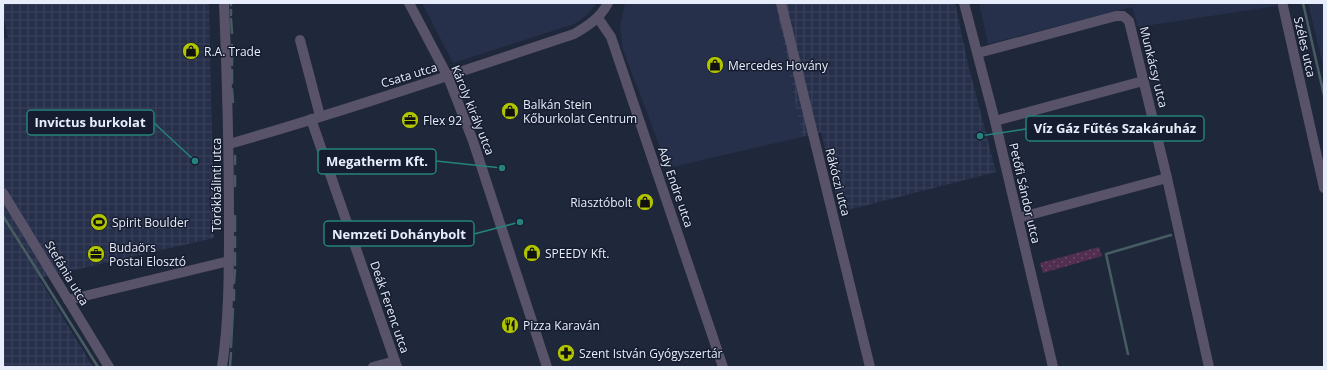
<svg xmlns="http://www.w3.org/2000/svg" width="1327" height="370" viewBox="0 0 1327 370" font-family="'Open Sans',sans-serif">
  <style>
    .built { fill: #27304a }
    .industrial { fill: url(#industrial-grid) }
    .park { fill: url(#park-dots) }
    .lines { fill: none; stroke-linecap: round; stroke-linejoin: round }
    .stream { stroke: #475c62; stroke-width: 2.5 }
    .minor { stroke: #59536a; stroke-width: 10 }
    .labels { text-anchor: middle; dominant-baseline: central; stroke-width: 3; stroke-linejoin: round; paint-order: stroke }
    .street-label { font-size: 12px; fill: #e7edfa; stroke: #161d30 }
    .poi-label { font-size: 12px; fill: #e7edfa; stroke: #161d30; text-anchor: start }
    .leader { fill: none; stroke: #25827c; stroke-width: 1.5 }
    .callout-dot { fill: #25827c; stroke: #161d30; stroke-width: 1.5 }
    .callout { fill: #161d30; stroke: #25827c; stroke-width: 1.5 }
    .callout-label { font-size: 13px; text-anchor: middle; font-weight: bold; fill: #e7edfa }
  </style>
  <defs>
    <pattern id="industrial-grid" width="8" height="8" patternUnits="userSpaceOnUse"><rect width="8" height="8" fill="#27304a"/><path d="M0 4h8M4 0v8" fill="none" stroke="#3c445c"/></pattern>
    <pattern id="park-dots" width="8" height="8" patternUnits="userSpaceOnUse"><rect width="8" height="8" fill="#522e51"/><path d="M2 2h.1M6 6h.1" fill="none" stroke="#6b4d6b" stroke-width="1.8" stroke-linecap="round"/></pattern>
  </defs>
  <rect width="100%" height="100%" fill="#1f273b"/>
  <g class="built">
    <path d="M422,3H597L586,16L574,24L453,63Z"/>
    <path d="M625,3H775L802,137L668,168L623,50L620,28Z"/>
    <path d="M979,3H1297L1138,27L1132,7L988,44Z"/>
    <path d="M1308,3H1324V69Z"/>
  </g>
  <g class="industrial">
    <path d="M3,3H209L214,238L39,278L93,367H3V39L8,38L3,14Z"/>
    <path d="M775,3H955L968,64L996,172L840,212L821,132L802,137Z"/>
  </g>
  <path class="park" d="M1099,247L1102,256L1043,273L1040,263Z"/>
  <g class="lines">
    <g class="stream">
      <path d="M231,3V5"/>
      <path d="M1303,3L1324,95"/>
      <path d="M231,10V15"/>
      <path d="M231,19L232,33"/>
      <path d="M232,45V65"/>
      <path d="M232,70V83"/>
      <path d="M232,89L233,102"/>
      <path d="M235,164V156"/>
      <path d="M235,176V186"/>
      <path d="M3,216L98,367"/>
      <path d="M235,216V231"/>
      <path d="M235,247V237"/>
      <path d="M235,265V253"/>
      <path d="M234,283L235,270"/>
      <path d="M234,300V290"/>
      <path d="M231,347L233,309"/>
      <path d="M1128,354L1106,254L1171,235"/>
      <path d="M230,366L231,353"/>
    </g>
    <g class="minor">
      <path d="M409,3L448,77L473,141L547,367"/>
      <path d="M781,3L870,367"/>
      <path d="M964,3L995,121L1053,367"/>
      <path d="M1283,6L1324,188"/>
      <path d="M598,18L611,37L723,367"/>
      <path d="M300,40L320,116"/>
      <path d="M978,53L1116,16H1123L1129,21L1167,178L1209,367"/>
      <path d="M311,119L397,367"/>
      <path d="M995,121L1143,81"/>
      <path d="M229,144C345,111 459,72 574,34C588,26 600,18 608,3"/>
      <path d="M3,193L109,367"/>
      <path d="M1018,218L1167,178"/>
      <path d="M68,300L229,261"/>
      <path d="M222,367C229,320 229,272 229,225C229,151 227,77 224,3"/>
      <path d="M373,367L395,361"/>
    </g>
  </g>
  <defs>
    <symbol id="shop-disc" viewBox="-11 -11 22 22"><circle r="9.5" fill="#b0c500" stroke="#161d30"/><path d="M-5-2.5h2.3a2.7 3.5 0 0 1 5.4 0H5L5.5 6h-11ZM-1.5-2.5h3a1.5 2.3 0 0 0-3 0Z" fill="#111"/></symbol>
    <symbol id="office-disc" viewBox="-11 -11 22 22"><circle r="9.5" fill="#b0c500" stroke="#161d30"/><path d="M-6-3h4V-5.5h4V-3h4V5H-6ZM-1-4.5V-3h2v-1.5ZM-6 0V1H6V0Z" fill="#111"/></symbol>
    <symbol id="stadium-disc" viewBox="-11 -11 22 22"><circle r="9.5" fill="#b0c500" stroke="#161d30"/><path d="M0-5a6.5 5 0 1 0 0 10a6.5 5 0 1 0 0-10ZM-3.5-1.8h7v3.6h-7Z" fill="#111"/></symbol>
    <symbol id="restaurant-disc" viewBox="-11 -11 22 22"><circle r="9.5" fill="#b0c500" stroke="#161d30"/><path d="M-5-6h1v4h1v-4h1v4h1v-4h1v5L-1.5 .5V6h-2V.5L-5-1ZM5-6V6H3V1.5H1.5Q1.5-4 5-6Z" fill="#111"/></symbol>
    <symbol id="pharmacy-disc" viewBox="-11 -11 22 22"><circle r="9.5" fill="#b0c500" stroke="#161d30"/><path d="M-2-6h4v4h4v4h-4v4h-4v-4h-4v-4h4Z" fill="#111"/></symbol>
  </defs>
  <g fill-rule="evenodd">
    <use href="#shop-disc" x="181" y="41" width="20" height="20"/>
    <use href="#shop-disc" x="705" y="55" width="20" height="20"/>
    <use href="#shop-disc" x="500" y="101" width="20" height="20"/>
    <use href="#office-disc" x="400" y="110" width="20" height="20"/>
    <use href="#shop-disc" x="635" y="192" width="20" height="20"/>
    <use href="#stadium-disc" x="89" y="212" width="20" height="20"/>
    <use href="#shop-disc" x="522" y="243" width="20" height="20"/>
    <use href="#office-disc" x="86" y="244" width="20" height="20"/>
    <use href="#restaurant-disc" x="500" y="315" width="20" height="20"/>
    <use href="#pharmacy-disc" x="556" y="343" width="20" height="20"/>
  </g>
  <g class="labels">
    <g class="street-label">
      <text transform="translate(1305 47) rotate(77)">Széles utca</text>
      <text transform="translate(1154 67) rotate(76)">Munkácsy utca</text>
      <text transform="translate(409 75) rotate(-17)">Csata utca</text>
      <text transform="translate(473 110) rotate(68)">Károly király utca</text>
      <text transform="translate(838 182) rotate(76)">Rákóczi utca</text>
      <text transform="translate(216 185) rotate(-90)">Törökbálinti utca</text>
      <text transform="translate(676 187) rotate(71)">Ady Endre utca</text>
      <text transform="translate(1025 193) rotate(77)">Petőfi Sándor utca</text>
      <text transform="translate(67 273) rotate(59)">Stefánia utca</text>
      <text transform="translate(390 307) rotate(71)">Deák Ferenc utca</text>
    </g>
    <g class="poi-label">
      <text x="204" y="51">R.A. Trade</text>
      <text x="728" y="65">Mercedes Hovány</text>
      <text x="523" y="104">Balkán Stein<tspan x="523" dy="14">Kőburkolat Centrum</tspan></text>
      <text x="423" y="120">Flex 92</text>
      <text x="632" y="202" text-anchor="end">Riasztóbolt</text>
      <text x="112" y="222">Spirit Boulder</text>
      <text x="109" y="247">Budaörs<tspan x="109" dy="14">Postai Elosztó</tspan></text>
      <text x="545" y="253">SPEEDY Kft.</text>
      <text x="523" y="325">Pizza Karaván</text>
      <text x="579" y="353">Szent István Gyógyszertár</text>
    </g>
  </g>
  <path class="leader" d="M195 161L154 123M980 136L1026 129M502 168L436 161M520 222L474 234"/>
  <g class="callout-dot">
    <circle cx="195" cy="161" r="4"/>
    <circle cx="980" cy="136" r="4"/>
    <circle cx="502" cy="168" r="4"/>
    <circle cx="520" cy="222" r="4"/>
  </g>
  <g class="callout">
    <rect x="27" y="110" width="127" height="25" rx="4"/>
    <rect x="1026" y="116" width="178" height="25" rx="4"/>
    <rect x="318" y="149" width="118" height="25" rx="4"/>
    <rect x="324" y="221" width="150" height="25" rx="4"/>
  </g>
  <g class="callout-label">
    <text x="90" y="127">Invictus burkolat</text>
    <text x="1115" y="133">Víz Gáz Fűtés Szakáruház</text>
    <text x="377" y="166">Megatherm Kft.</text>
    <text x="399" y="239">Nemzeti Dohánybolt</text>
  </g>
  <rect width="1327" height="370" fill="none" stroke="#e7edfa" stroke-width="8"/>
</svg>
